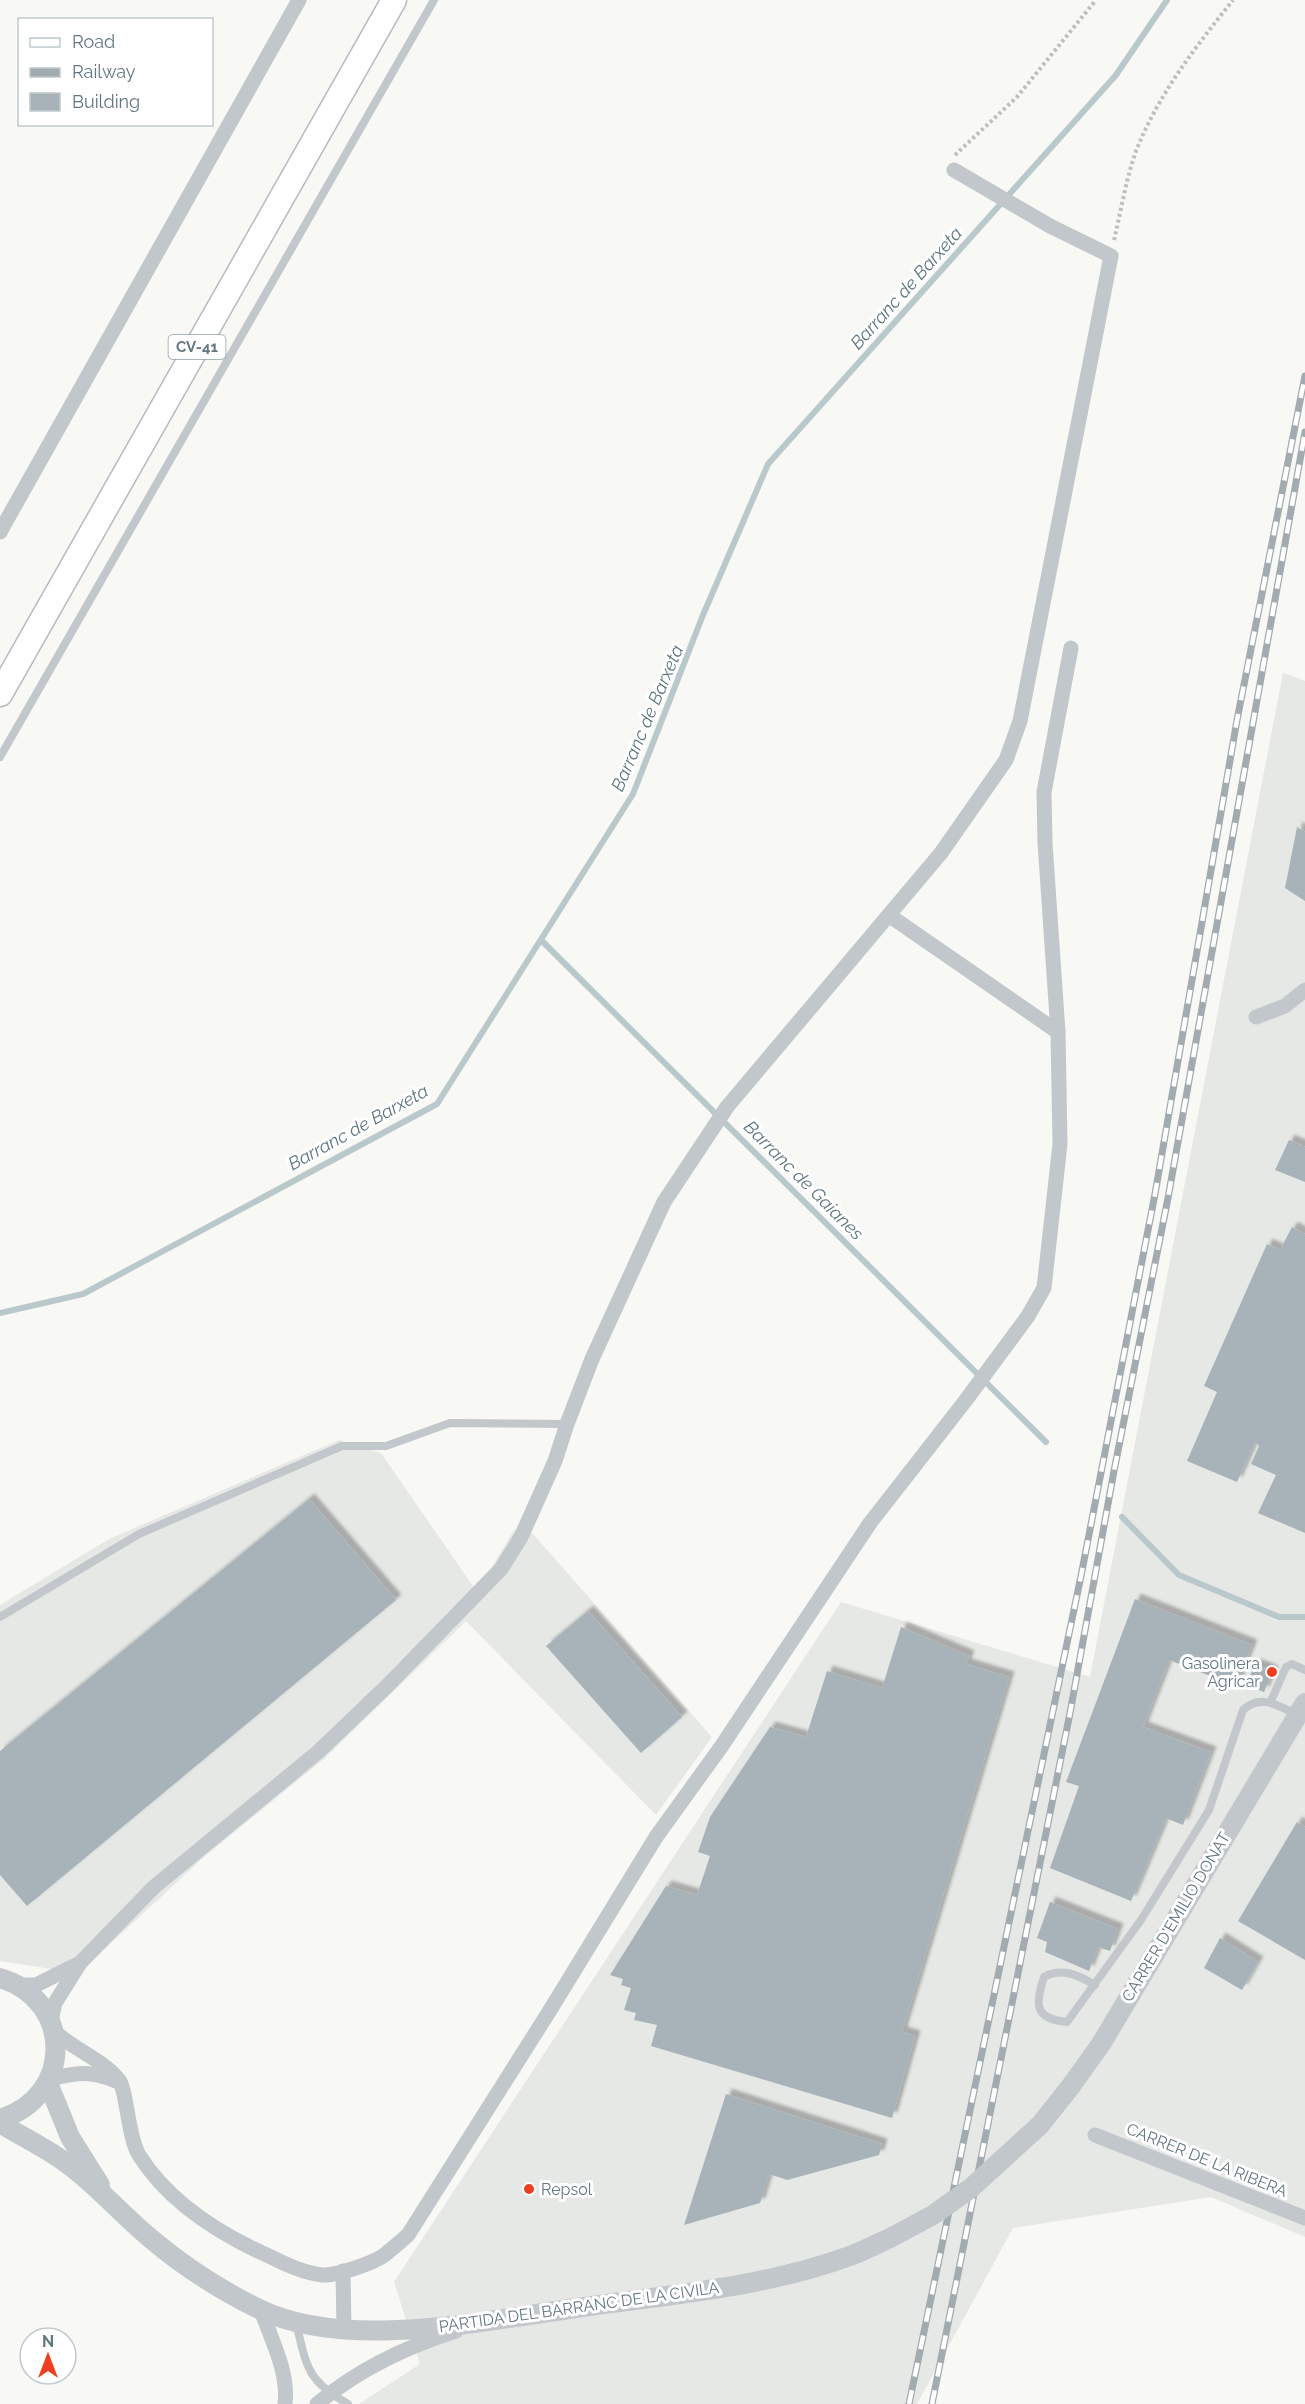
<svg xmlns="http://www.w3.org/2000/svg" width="1305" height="2404" viewBox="0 0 1305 2404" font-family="Raleway,sans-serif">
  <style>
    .built { fill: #e6e8e6 }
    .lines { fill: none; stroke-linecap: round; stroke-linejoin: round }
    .stream { stroke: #b9c8cb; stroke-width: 6 }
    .building { fill: #a7b3b8; filter: url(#shadow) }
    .primary-casing { stroke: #b4bbbe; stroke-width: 27 }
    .path { stroke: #bbbfc1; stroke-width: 4; stroke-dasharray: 3 3; stroke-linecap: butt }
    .service { stroke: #c1c7ca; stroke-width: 8 }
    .minor { stroke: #c1c7ca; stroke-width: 15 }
    .tertiary { stroke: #c1c7ca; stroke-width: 20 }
    .primary { stroke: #fff; stroke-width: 24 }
    .rail-casing { stroke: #a2abb0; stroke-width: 7 }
    .rail { stroke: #fff; stroke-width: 4.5; stroke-dasharray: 14; stroke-linecap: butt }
    .tertiary-bridge { stroke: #c1c7ca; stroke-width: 20 }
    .poi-dot { fill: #ee3e20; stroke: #fff; stroke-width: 2 }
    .labels { text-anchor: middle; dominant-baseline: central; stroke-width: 6; stroke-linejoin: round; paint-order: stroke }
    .shield { fill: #fff; stroke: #90a0a8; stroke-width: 1.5 }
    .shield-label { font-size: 15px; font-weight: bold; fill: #617782 }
    .poi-label { font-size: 16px; fill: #617782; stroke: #fff; text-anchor: end }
    .street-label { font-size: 16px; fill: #617782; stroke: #fff }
    .water-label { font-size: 18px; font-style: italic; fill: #5c767c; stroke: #fff }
  </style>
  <defs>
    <filter id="shadow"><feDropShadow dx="5.5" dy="-5.5" stdDeviation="1.5" flood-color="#0004"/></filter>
  </defs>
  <rect width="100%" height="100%" fill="#f8f8f5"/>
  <g class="built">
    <path d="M1283,673L1305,681V2237L1211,2197L1013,2228L917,2404H359L420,2364L394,2282L841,1602L1090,1677Z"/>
    <path d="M339,1440L381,1453L477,1592L514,1530L533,1534L712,1737L656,1815L466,1621L324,1759L204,1857L95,1958L58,1970L0,1961V1605L109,1539Z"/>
  </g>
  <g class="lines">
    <g class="stream">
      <path d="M541,940L1046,1442"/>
      <path d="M0,1313L83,1294L437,1104L633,794L703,615L768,464L1116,75L1167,0"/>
      <path d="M1122,1517L1179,1575L1279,1617H1305"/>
    </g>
  </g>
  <g class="building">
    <path d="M1297,827L1305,832V901L1285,888Z"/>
    <path d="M1289,1140L1305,1147V1182L1275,1170Z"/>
    <path d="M1292,1227L1305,1234V1533L1258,1513L1276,1475L1251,1464L1259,1446L1255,1442L1237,1482L1187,1461L1217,1392L1204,1386L1267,1244L1280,1250Z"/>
    <path d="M309,1499L396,1600L27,1906L0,1875V1751Z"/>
    <path d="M1135,1599L1252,1645L1236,1686L1169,1660L1143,1727L1211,1752L1183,1825L1166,1818L1131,1901L1050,1868L1079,1786L1066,1782Z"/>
    <path d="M588,1611L682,1717L641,1753L546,1646Z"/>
    <path d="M901,1627L969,1656L966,1664L1009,1677L902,2032L915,2036L892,2118L651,2046L657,2025L634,2020L636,2013L624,2010L631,1988L621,1985L623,1979L610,1975L666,1886L697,1895L710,1856L698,1852L710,1817L770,1727L806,1737L827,1671L882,1688Z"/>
    <path d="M1255,1664L1273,1671L1264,1692L1246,1685Z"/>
    <path d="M1297,1822L1305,1827V1960L1238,1921Z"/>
    <path d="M1050,1902L1118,1929L1110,1951L1098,1947L1089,1971L1045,1952L1047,1942L1037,1938Z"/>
    <path d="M1220,1938L1258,1962L1242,1990L1204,1968Z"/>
    <path d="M726,2094L882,2144L879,2155L787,2180L769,2174L760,2203L684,2225Z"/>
  </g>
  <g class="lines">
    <defs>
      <path id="primary" d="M0,694L394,0"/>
    </defs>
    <use href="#primary" class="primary-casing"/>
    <g class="path">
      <path d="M955,155L1017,97L1096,0"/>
      <path d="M1114,240C1121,211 1126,179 1136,151C1159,93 1195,48 1233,0"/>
    </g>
    <g class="service">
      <path d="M0,757L434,0"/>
      <path d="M0,1617L139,1534L342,1446H386L450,1423L567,1424"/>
      <path d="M1271,1701L1286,1667L1292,1664L1305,1670"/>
      <path d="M1095,1985C1078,1975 1062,1967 1044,1977C1035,2004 1034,2019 1067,2022L1141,1920L1209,1810L1243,1710C1260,1694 1277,1705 1296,1714"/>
      <path d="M296,2323C307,2367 306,2380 348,2404"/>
    </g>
    <g class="minor">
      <path d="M0,532L299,0"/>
      <path d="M890,916L1058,1032"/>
      <path d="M1256,1017L1285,1006L1305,990"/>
      <path d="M18,1985H36L80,1963"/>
      <path d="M51,2021L55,2003L80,1963L154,1887L318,1752L389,1684L501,1569L521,1537L555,1461L567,1424L592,1359L664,1202L727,1107L941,853L1006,760L1020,721L1111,256L1050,226L954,170"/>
      <path d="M54,2031C74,2050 101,2058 119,2080C127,2091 128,2138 139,2155C169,2203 221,2235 271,2257C287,2265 304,2273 323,2275C335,2276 373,2263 383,2256C392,2249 400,2242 408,2235L552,2007L656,1837L721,1747L870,1523L966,1400L1028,1316L1044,1288L1060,1144L1058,1032L1045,843L1044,792L1071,648"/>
      <path d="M49,2079C77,2073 89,2070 116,2081"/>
      <path d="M1095,2135L1305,2218"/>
      <path d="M343,2271L344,2329"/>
      <path d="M261,2310C271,2339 289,2372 285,2404"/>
      <path d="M317,2404C359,2369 405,2347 456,2331"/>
    </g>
    <g class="tertiary">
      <path d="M0,1978C74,2000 74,2097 0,2119"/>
      <path d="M48,2083L70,2137L100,2185"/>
      <path d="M0,2123C19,2135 40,2145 59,2158C92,2180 119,2212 150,2238C183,2266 220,2290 259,2309C346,2351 483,2321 576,2308C666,2295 761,2288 847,2257C862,2252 877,2244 892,2237"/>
      <path d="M1040,2125L1071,2086L1101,2044L1305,1703"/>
    </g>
    <use href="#primary" class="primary"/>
    <defs>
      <g id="rail">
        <path d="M909,2404L1081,1576L1155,1194L1237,720L1305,376"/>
        <path d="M932,2404L1070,1713L1114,1471L1168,1198L1305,432"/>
      </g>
    </defs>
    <use href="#rail" class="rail-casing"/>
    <use href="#rail" class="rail"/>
    <path class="tertiary-bridge" d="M892,2237L933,2215L971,2188L1040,2125"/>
  </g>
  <g class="poi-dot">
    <circle cx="1272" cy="1672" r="6"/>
    <circle cx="529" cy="2189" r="6"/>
  </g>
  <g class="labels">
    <rect class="shield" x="168.5" y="335" width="57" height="24" rx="4.5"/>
    <g class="shield-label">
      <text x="197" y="347">CV-41</text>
    </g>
    <g class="poi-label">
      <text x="1260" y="1663">Gasolinera<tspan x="1260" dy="18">Agricar</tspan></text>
      <text x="541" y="2189" text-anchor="start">Repsol</text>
    </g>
    <g class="street-label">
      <text transform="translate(1176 1917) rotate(-59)">CARRER D'EMILIO DONAT</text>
      <text transform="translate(1207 2160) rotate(22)">CARRER DE LA RIBERA</text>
      <text transform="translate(579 2307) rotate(-8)">PARTIDA DEL BARRANC DE LA CIVILA</text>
    </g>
    <g class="water-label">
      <text transform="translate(906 288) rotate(-48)">Barranc de Barxeta</text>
      <text transform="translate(647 718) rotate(-67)">Barranc de Barxeta</text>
      <text transform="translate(358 1127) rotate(-29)">Barranc de Barxeta</text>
      <text transform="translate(804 1180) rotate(45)">Barranc de Gaianes</text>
    </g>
  </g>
  <rect x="18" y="18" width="195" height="108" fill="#ffffff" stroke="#c0c9cd" stroke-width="1.5"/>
  <rect x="30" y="38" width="30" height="9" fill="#ffffff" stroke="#c0c9cd" stroke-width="1.5"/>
  <text x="72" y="48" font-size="18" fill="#617782">Road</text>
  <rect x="30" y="68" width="30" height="9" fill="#a2abb0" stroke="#c0c9cd" stroke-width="1.5"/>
  <text x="72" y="78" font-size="18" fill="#617782">Railway</text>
  <rect x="30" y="93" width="30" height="18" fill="#a7b3b8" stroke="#c0c9cd" stroke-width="1.5"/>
  <text x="72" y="108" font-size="18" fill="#617782">Building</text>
  <g transform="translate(48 2356)"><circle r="28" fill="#ffffff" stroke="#c0c9cd" stroke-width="1.5"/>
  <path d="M0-4.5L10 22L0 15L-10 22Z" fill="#ee3e20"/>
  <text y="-9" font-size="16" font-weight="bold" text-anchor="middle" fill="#617782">N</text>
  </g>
</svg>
